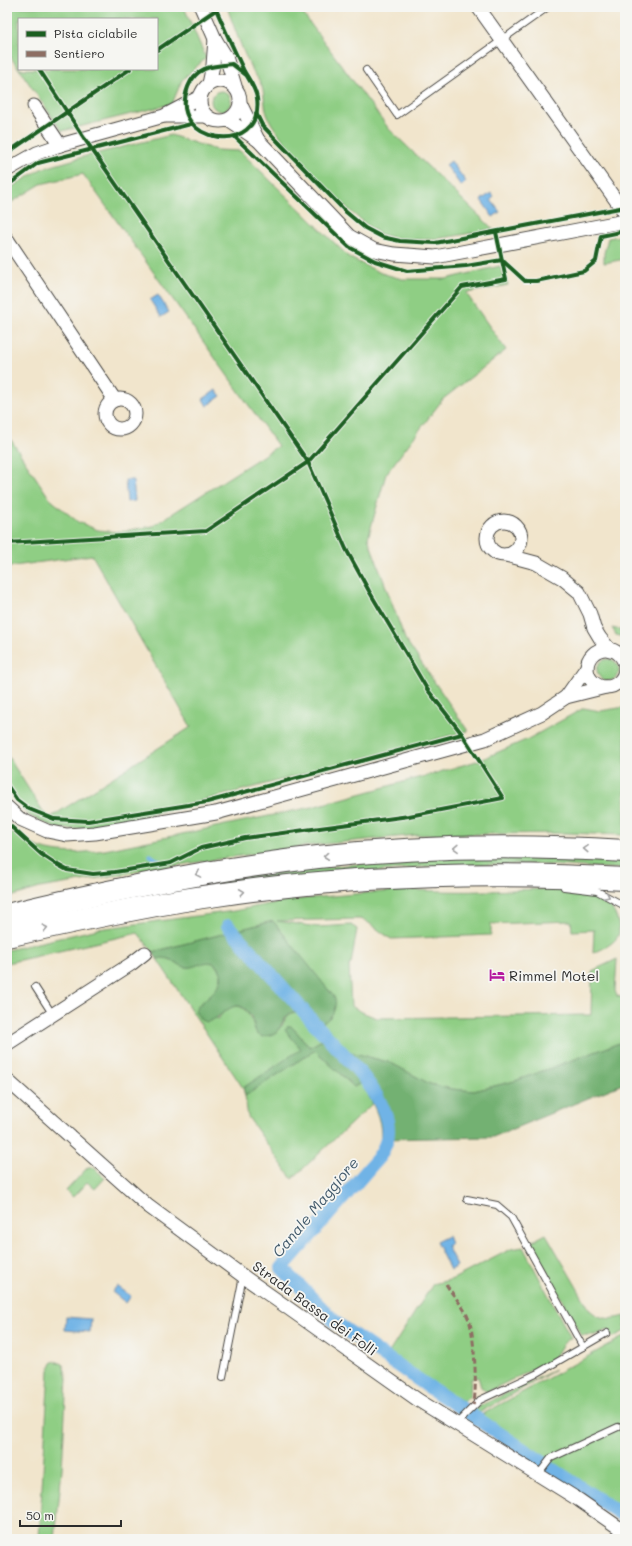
<svg xmlns="http://www.w3.org/2000/svg" width="632" height="1546" viewBox="0 0 632 1546" font-family="Mali,sans-serif">
  <style>
    .green { fill: #8fce84; stroke: #5d7c58 }
    .forest { fill: #73b172; stroke: #4f6e4e }
    .water { fill: #70b3e6; stroke: #4e6f88 }
    .lines { fill: none; stroke-linecap: round; stroke-linejoin: round }
    .stream { stroke: #70b3e6; stroke-width: 4 }
    .canal { stroke: #70b3e6; stroke-width: 14 }
    .lane-casing { stroke: #494743; stroke-width: 8 }
    .street-casing { stroke: #494743; stroke-width: 15 }
    .highway-casing { stroke: #494743; stroke-width: 24 }
    .lane { stroke: #fff; stroke-width: 6 }
    .street { stroke: #fff; stroke-width: 13 }
    .highway { stroke: #fff; stroke-width: 22 }
    .quiet { stroke: #8d6e63; stroke-width: 3; stroke-dasharray: 6 3; stroke-linecap: butt }
    .cycleway-casing { stroke: #f6f6f2; stroke-width: 6 }
    .cycleway { stroke: #1b5e20; stroke-width: 4 }
    .oneway { stroke: #a0a0a0 }
    .labels { text-anchor: middle; dominant-baseline: central; stroke-width: 3.5; stroke-linejoin: round; paint-order: stroke }
    .poi-label { font-size: 14px; fill: #2b2b2b; stroke: #f6f6f2; text-anchor: start }
    .street-label { font-size: 14px; fill: #2b2b2b; stroke: #f6f6f2 }
    .water-label { font-size: 15px; font-style: italic; fill: #435b6c; stroke: #f6f6f2 }
  </style>
  <rect width="100%" height="100%" fill="#f6f6f2"/>
  <filter id="ink" filterUnits="userSpaceOnUse"><feTurbulence type="fractalNoise" baseFrequency=".025" numOctaves="2"/><feDisplacementMap in="SourceGraphic" scale="8" xChannelSelector="R" yChannelSelector="G"/><feConvolveMatrix kernelMatrix="1 2 1 2 8 2 1 2 1" color-interpolation-filters="sRGB"/></filter>
  <filter id="wash" filterUnits="userSpaceOnUse"><feTurbulence type="fractalNoise" baseFrequency=".012" numOctaves="4" result="noise"/><feDisplacementMap in="SourceGraphic" scale="16" xChannelSelector="R" yChannelSelector="G"/><feGaussianBlur stdDeviation="0.9" result="paint"/><feColorMatrix in="noise" values="0 0 0 0 0 0 0 0 0 0 0 0 0 0 0 0 0 1.4 0 .05"/><feComposite in="paint" operator="in"/></filter>
  <g filter="url(#wash)">
    <rect width="100%" height="100%" fill="#f1e5cc"/>
    <g class="green">
      <path d="M7,7H184L206,58L182,80L172,104L62,131L19,69H157V19H19V69L7,52Z"/>
      <path d="M227,7H298L389,129L493,229C458,235 419,246 383,235C360,227 279,142 269,119C263,107 266,94 260,82C257,76 252,72 250,66C241,47 234,27 227,7Z"/>
      <circle cx="221" cy="101" r="10"/>
      <path d="M171,135L216,150L240,151L350,258L381,273L402,279H446L500,266L508,285L466,293L506,350L443,399L386,474L368,538L405,639L468,731L94,829H57L28,815L7,786V755L48,819L191,727L92,555L7,567V434L50,499L78,522L98,530L118,532L153,526L278,446L83,174L41,184L7,205V190L41,169L86,156Z"/>
      <path d="M625,235V259L604,263V253L608,238Z"/>
      <path d="M612,628L625,631V637L616,635Z"/>
      <circle cx="608" cy="670" r="11"/>
      <path d="M625,707V835L566,833L417,835L314,845L145,870L40,888L7,898V829C40,855 65,855 105,850L312,807L436,773L480,760L528,739L584,708L600,711Z"/>
      <path d="M425,857L625,859V869L528,864L430,866L103,901L230,877Z"/>
      <path d="M414,890C437,891 461,892 484,891C514,891 573,884 600,898C612,904 620,920 619,933C617,943 601,950 593,953L594,930L572,931L571,921L491,924V935L391,939L366,921L359,919L277,921L318,927L351,925L357,929L351,964L349,965L351,1006L364,1013L377,1018L591,1015L592,971L617,959L615,991L617,996L625,998V1041L515,1081L474,1091L451,1089L430,1084L391,1063L347,1051L325,1038L310,1047L291,1026L285,1030L302,1049L243,1088L157,959C173,953 176,967 188,967C195,967 202,961 209,962C214,963 217,965 219,969C227,984 208,998 197,1006L218,1019C221,1015 225,1010 230,1008C244,1000 252,1019 255,1030L282,1026C286,1016 293,1007 303,1016C306,1018 307,1021 311,1022C317,1024 321,1022 326,1020L331,992L324,986L273,921L153,952L138,933L7,963V950L98,929L234,911L290,900L365,893Z"/>
      <path d="M315,1050L354,1087L361,1083L373,1103L292,1179L248,1117L245,1096Z"/>
      <path d="M88,1167H93L105,1178L95,1189L87,1182L73,1197L66,1191Z"/>
      <path d="M546,1234L590,1310C600,1320 612,1320 625,1316V1331L612,1338L608,1330L595,1335H581L531,1242Z"/>
      <path d="M523,1247L571,1338C560,1343 560,1352 552,1360L487,1392L481,1387L478,1377L471,1379L470,1396L464,1402L388,1354L433,1284L453,1279L511,1249Z"/>
      <path d="M625,1336V1523L548,1474L553,1464L479,1416Z"/>
      <path d="M55,1361L63,1364L67,1378L62,1469L55,1539H39L49,1370L52,1363Z"/>
      <path d="M555,1370L468,1419L475,1409L480,1406Z"/>
    </g>
    <g class="forest">
      <path d="M273,921L335,998C338,1011 327,1027 312,1023C304,1021 301,1008 291,1013C284,1016 281,1026 277,1033L263,1037L257,1034C254,1029 254,1022 251,1016C235,991 223,1020 206,1022L201,1020L195,1011C201,998 230,987 219,968C212,957 200,965 191,967C179,970 173,954 157,959L153,952Z"/>
      <path d="M288,1026H291L310,1047L325,1038L347,1051L391,1063L430,1084L451,1089L474,1091L515,1081L625,1041V1083L493,1137L381,1139C382,1117 372,1102 361,1083L354,1087L315,1050L245,1096L243,1088L301,1049L285,1030Z"/>
    </g>
    <g class="water">
      <path d="M451,161L466,182L461,186L446,165Z"/>
      <path d="M491,193L494,197L491,200L500,212L493,217L481,200Z"/>
      <path d="M158,295L169,312L161,317L150,300Z"/>
      <path d="M216,390L221,396L207,406L203,399Z"/>
      <path d="M125,480H133L135,501L127,502Z"/>
      <path d="M448,1236L451,1244L447,1246L457,1266L450,1270L436,1242Z"/>
      <path d="M117,1286L131,1296L126,1303L112,1292Z"/>
      <path d="M66,1317L91,1319L90,1332L65,1330Z"/>
    </g>
    <g class="lines">
      <path class="stream" d="M150,855L160,862"/>
      <path class="canal" d="M228,926C257,958 286,991 315,1024C339,1050 379,1086 387,1121C390,1136 386,1146 378,1158L282,1268L336,1323L426,1385L625,1517"/>
    </g>
  </g>
  <g filter="url(#ink)">
    <g class="lines">
      <defs>
        <g id="lane">
          <path d="M366,70L397,115L548,7"/>
          <path d="M564,887L597,891L625,906"/>
          <path d="M35,987L53,1015"/>
          <path d="M467,1199L497,1205L511,1217L583,1347"/>
          <path d="M223,1377L243,1276"/>
          <path d="M456,1424L480,1400L536,1374L607,1333"/>
          <path d="M538,1475L551,1458L618,1427"/>
        </g>
        <g id="street">
          <path d="M201,7L215,39L226,57L235,86"/>
          <path d="M478,7L625,213"/>
          <circle cx="220" cy="101" r="20"/>
          <path d="M209,84L213,65L215,39"/>
          <path d="M241,105L258,140"/>
          <path d="M34,106L60,145"/>
          <path d="M166,116H206"/>
          <path d="M228,120L258,140L349,236L374,250L394,254L435,257L625,221"/>
          <path d="M7,170L37,153L60,145L164,116L200,97"/>
          <path d="M7,239L115,400"/>
          <circle cx="120" cy="414" r="15"/>
          <circle cx="504" cy="538" r="17"/>
          <path d="M506,555L536,563L562,578L579,592L590,614L594,628L600,638L610,650"/>
          <circle cx="606" cy="668" r="19"/>
          <path d="M566,697L587,667"/>
          <path d="M7,807L20,819L47,831L67,835L95,833L216,813L485,739L542,713L566,697L606,687"/>
          <path d="M7,1044L131,964L145,953"/>
          <path d="M7,1080L148,1206L247,1279L418,1400L579,1500L625,1532"/>
        </g>
        <g id="highway">
          <path d="M7,915C110,890 213,869 318,857C420,846 523,845 625,851"/>
          <path d="M7,936C74,921 142,906 210,896C347,875 486,871 625,879"/>
        </g>
      </defs>
      <use href="#lane" class="lane-casing"/>
      <use href="#street" class="street-casing"/>
      <use href="#highway" class="highway-casing"/>
      <use href="#lane" class="lane"/>
      <use href="#street" class="street"/>
      <use href="#highway" class="highway"/>
      <path class="quiet" d="M446,1284C453,1296 464,1306 469,1320C474,1332 478,1393 473,1405"/>
      <defs>
        <g id="cycleway">
          <path d="M215,7C224,28 234,50 244,71C249,80 255,87 257,98C265,158 166,145 188,87C196,66 213,66 232,64L246,75"/>
          <path d="M157,50L220,7"/>
          <path d="M256,113L262,125L346,212L365,228L382,237L400,241L435,243L625,207"/>
          <path d="M235,137L349,247L375,261L407,271L466,266L502,260L525,281H536L584,271L596,261L601,236L625,231"/>
          <path d="M7,153L130,69"/>
          <path d="M7,186L38,163L191,124"/>
          <path d="M7,543L206,531L308,462L462,287L506,279L496,232"/>
          <path d="M7,785L17,800L29,809L54,819L88,821L207,802L462,734"/>
          <path d="M7,823L41,854L56,864L67,870L93,874L115,872L171,863L201,848L245,838L409,816L503,798L462,734L427,689L369,591L346,549L308,462L84,138L39,69"/>
        </g>
      </defs>
      <use href="#cycleway" class="cycleway-casing"/>
      <use href="#cycleway" class="cycleway"/>
    </g>
    <defs><path id="oneway-chevron" d="M-2-3.5L2.5 0L-2 3.5" fill="none" stroke-width="1.6" stroke-linecap="round" stroke-linejoin="round"/></defs>
    <g class="oneway">
      <use href="#oneway-chevron" transform="translate(456 848) rotate(178)"/>
      <use href="#oneway-chevron" transform="translate(586 849) rotate(-177)"/>
      <use href="#oneway-chevron" transform="translate(326 856) rotate(174)"/>
      <use href="#oneway-chevron" transform="translate(198 874) rotate(170)"/>
      <use href="#oneway-chevron" transform="translate(242 892) rotate(-8)"/>
      <use href="#oneway-chevron" transform="translate(607 896) rotate(25)"/>
      <use href="#oneway-chevron" transform="translate(45 928) rotate(-13)"/>
    </g>
  </g>
  <defs>
    <symbol id="hotel-bare" viewBox="-9 -9 18 18"><path d="M-6-4.5h1.5V1H6V5H4.5V3h-9V5H-6ZM-4 0a1.8 1.8 0 1 1 3.6 0ZM.5 0V-2.5h3Q6-2.5 6 0Z" fill="#b5179e" stroke="#f6f6f2" stroke-width="2.5" paint-order="stroke"/></symbol>
  </defs>
  <g fill-rule="evenodd">
    <use href="#hotel-bare" x="486" y="964" width="22" height="22"/>
  </g>
  <g class="labels">
    <g class="poi-label">
      <text x="509" y="975">Rimmel Motel</text>
    </g>
    <g class="street-label">
      <text transform="translate(315 1308) rotate(36)">Strada Bassa dei Folli</text>
    </g>
    <g class="water-label">
      <text transform="translate(315 1207) rotate(-50)">Canale Maggiore</text>
    </g>
  </g>
  <rect width="632" height="1546" fill="none" stroke="#f6f6f2" stroke-width="24"/>
  <rect x="18" y="18" width="140" height="52" fill="#f6f6f2" stroke="#a5a5a2"/>
  <rect x="26" y="31" width="20" height="6" fill="#1b5e20" stroke="#a5a5a2"/>
  <text x="54" y="38" font-size="12" fill="#2b2b2b">Pista ciclabile</text>
  <rect x="26" y="51" width="20" height="6" fill="#8d6e63" stroke="#a5a5a2"/>
  <text x="54" y="58" font-size="12" fill="#2b2b2b">Sentiero</text>
  <path d="M20 1520v6h101v-6" fill="none" stroke="#2b2b2b" stroke-width="2"/>
  <text x="26" y="1520" font-size="12" fill="#2b2b2b" stroke="#f6f6f2" stroke-width="3" paint-order="stroke">50 m</text>
</svg>
